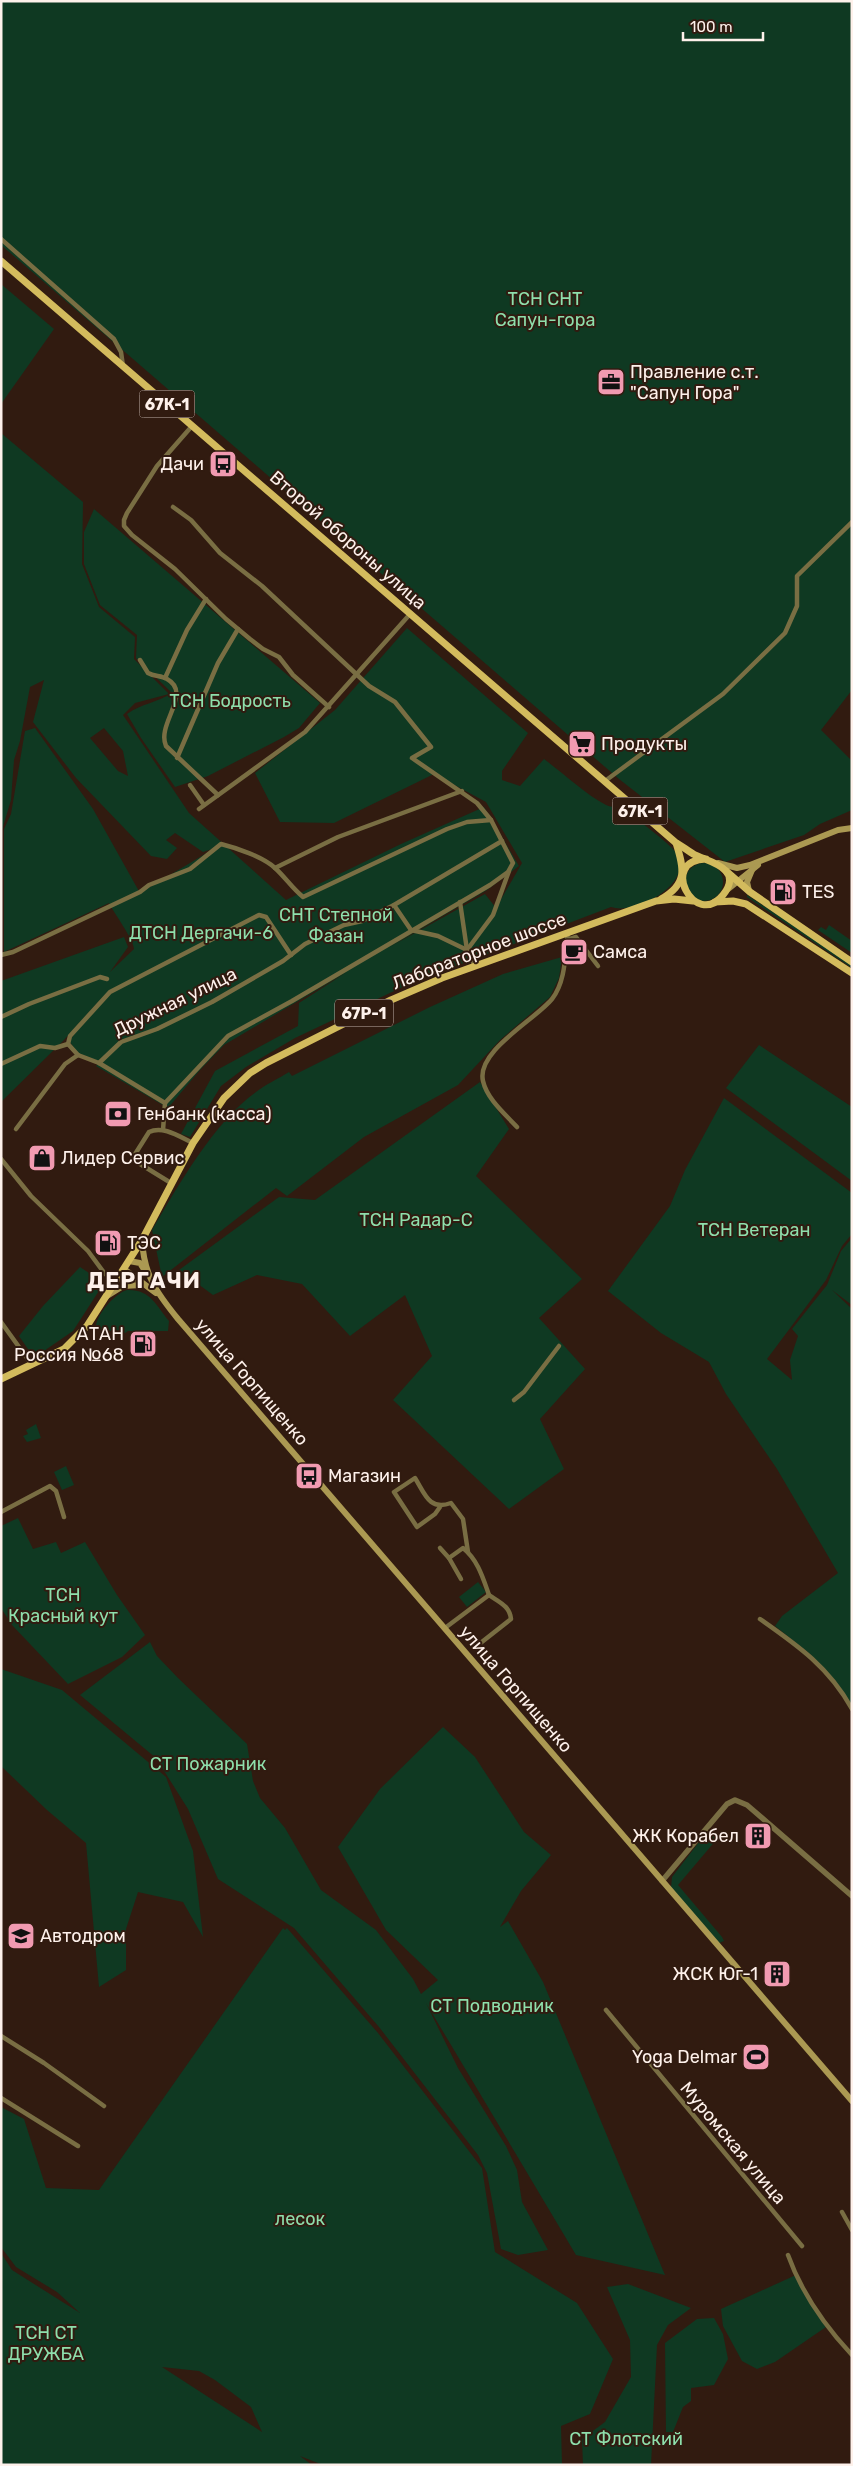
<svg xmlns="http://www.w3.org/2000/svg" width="853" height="2466" viewBox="0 0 853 2466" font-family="Rubik,sans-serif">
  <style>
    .green { fill: #0f3922; fill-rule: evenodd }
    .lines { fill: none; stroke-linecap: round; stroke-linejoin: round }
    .minor { stroke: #796e43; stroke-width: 4.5 }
    .tertiary { stroke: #796e43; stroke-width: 5.5 }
    .secondary { stroke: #ab9952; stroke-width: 6 }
    .primary { stroke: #d3bb5d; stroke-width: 7 }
    .labels { text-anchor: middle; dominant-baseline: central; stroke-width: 4; stroke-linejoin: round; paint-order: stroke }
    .shield { fill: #311b10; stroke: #c0b1a9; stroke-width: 1 }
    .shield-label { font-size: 16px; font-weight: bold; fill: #fef1eb }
    .park-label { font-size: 18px; fill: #8edfac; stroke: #311b10 }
    .poi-label { font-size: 18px; fill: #fef1eb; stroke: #311b10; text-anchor: start }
    .street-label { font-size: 18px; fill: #fef1eb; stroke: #311b10 }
    .district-label { font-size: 22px; font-weight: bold; letter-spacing: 1px; fill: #fef1eb; stroke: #311b10 }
  </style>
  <rect width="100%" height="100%" fill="#311b10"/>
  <g class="green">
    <path d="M1,1H852V690L821,730L852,761V810L820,824L804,835L725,862L619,779L1,245Z"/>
    <path d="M1,284L54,329L1,404Z"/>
    <path d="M1,433L83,502L82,564L99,607L135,637L134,659L169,694L135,703L123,715L189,813L286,900L401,844L484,807L519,866L487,890L388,948L485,894L496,908L522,863L486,802L434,774L334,823L280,822L255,773L335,710L407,628L528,733L502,771V780L520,786L544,759C563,773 585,794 606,805C610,807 616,807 621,809C630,813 666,841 673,849C701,880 637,916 611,907L411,983L295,1038L246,1067L221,1086L190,1137L181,1134L215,1071L298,1026L299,1003L347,972L224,1045L200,1070L168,1108L96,1066L103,1059L98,1061L78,1053L69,1041L100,1000L63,1041L1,1102V981L124,937L128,947L110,972L134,949C134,940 114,913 109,903L4,952V829L11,814L25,731L35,728L93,809L140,893L215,848L203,852L175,833L166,840L177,848L167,859L151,856L76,778L33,722L44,680L30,687L20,741L14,760L11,800L2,830L1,946ZM104,728L123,751L128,776L118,771L90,738Z"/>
    <path d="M94,509L320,703L299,728L284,737L208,776L175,787L141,738L127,714C141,704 158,702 172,693L136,658L137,635L100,605L84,564V532Z"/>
    <circle cx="704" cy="882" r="19"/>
    <path d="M747,895L852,964V968L747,897Z"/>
    <path d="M829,925L852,941V953L818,930L821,927L826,930Z"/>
    <path d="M562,957L559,978L550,997L500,1040L458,1085L364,1137L287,1196L276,1188L162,1277L152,1230C178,1186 214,1122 256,1092C266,1084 278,1079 289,1072L292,1076L430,1007L503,974Z"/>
    <path d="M759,1045L852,1107V1181L726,1088Z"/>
    <path d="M480,1082L509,1129L476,1176L582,1279L539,1318L585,1369L540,1419L564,1469L509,1509L393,1400L432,1356L405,1295L350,1336L302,1284L257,1275L213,1295L179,1270L279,1197L315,1200Z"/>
    <path d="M724,1098L852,1193V1234L842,1246L826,1280L767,1359L792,1380L790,1360L798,1336L792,1329L827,1285L841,1251L852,1238V1305L832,1290L852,1309V1705L810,1654L775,1626L782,1616L838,1573L777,1469L726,1394L709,1362L661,1333L608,1291L670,1206L685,1170Z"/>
    <path d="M80,1267L104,1283L73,1331L41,1353L30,1352L19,1336L43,1306Z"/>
    <path d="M127,1290C150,1289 156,1305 169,1321L168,1331H128L125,1333L96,1329C94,1317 115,1293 127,1290Z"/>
    <path d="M36,1424L41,1438L27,1442L23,1436L28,1434L26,1430Z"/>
    <path d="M66,1466L74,1485L62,1490L54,1472Z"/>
    <path d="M18,1518L33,1549L56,1542L61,1553L85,1542L117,1595L145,1635L122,1657L68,1684L12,1625L1,1608V1526Z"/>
    <path d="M478,1582L486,1592L467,1607L459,1597Z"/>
    <path d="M150,1642L157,1656L178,1678L247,1744L253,1781L260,1798L285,1828L321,1890L376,1930L413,1979L421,1994L438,1980L386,1930L338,1847L380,1789L443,1727L475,1757L524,1832L551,1855L521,1891L500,1927L508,1921L543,1982L665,2275L576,2255L426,2003L458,2068L506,2146L517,2170L522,2202L548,2250L518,2255L501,2249L487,2173L478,2155L379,2027L294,1928L218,1879L188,1809L156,1758L80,1695Z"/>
    <path d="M1,1669L62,1690L166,1777L193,1851L203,1937L183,1902L138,1892L126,1929V1970L99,1987L86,1843L47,1810L1,1766Z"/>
    <path d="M706,1833L712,1834L726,1847L717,1839L678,1885L722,1937L724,1941L719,1943L671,1888L672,1877Z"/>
    <path d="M283,1928L285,1930L287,1928L378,2033L482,2168L495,2252L577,2303L613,2359L590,2414L561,2426L562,2465H323L300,2456L312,2465H1V2253L12,2270L80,2313L57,2292L16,2267L1,2247V2107L24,2119L46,2188L99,2190ZM162,2367L199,2371L215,2380L251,2407L262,2432Z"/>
    <path d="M796,2275L826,2327L775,2362L757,2369L742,2361L723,2326L721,2309Z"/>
    <path d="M628,2284L691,2308L668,2325L657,2345L651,2465H583L582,2439L605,2422L631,2377L630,2340L607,2287Z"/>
    <path d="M714,2318L723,2334L728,2359L714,2385L691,2388V2401L683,2407L673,2432H666L665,2343L697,2319Z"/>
  </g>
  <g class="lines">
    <g class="minor">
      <path d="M1,239L114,339L121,352L123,366"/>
      <path d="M192,426L157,466L127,513L124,520V526L132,535L175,569L226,619L250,639L263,649L279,657L293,675L329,707"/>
      <path d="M140,660L148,673C155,677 161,675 167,679C193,693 156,724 166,746L218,795"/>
      <path d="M165,678L187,630L206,599"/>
      <path d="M177,758L218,663L238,629"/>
      <path d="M605,781L723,694L785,633L797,606V576L852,522"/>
      <path d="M190,785L204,805"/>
      <path d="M199,809L305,732L411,613"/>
      <path d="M275,868L338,837L462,791"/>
      <path d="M460,902L467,950L475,966"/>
      <path d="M394,905L411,930L438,936L467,950L493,915L509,871"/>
      <path d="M567,940L576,937L598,966"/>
      <path d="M1,955L13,952L140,892L149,885L190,869L221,844C237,848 263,857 275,868C285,877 292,888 303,897L447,829L467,822L491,820"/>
      <path d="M1,1017L29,1004L100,977L107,979"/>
      <path d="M78,1055L68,1044L70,1036L110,992L259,915L266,917L291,955"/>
      <path d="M99,1063L121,1042L157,1029L212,1002L283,961L305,944L344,925L362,921L394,905L502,841"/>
      <path d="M1,1064L40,1046L55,1048L68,1044"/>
      <path d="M165,1103L228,1036L292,1001L490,885L508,872L513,863L491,820L477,803L412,758L431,747L395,702L369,686L262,586L220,553L191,520L173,507"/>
      <path d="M517,1127C505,1114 487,1099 483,1081C476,1051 535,1020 552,999C566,981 565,954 568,932"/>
      <path d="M16,1129L65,1064L78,1055L99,1063L165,1103L163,1130"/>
      <path d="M1,1159L31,1196L88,1251L105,1274"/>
      <path d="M171,1183L132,1159L149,1132C163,1125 180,1137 193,1143"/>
      <path d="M1,1322L32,1365"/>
      <path d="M514,1400L524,1392L559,1346"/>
      <path d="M440,1507L435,1514L417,1527L394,1492L415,1478C425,1494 429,1511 451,1503L463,1519L468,1552"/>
      <path d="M1,1512L50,1486L56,1491L64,1517"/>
      <path d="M440,1548L449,1558L463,1548C478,1560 483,1578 489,1595"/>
      <path d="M449,1558L461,1579"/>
      <path d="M760,1619C797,1645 829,1667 852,1709"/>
      <path d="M445,1628L489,1595C499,1602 510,1606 511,1619L478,1645"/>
      <path d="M606,2010L802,2246"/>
      <path d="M1,2036L44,2063L104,2106"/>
      <path d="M1,2098L78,2146"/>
      <path d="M842,2212L852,2230"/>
      <path d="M788,2255C802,2294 824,2325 852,2355"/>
    </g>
    <path class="tertiary" d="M662,1881L727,1804L735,1800L747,1805L852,1896"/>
    <g class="secondary">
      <path d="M718,863L737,868L750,865L838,830L852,828"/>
      <path d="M727,890L758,865"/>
      <path d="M749,891L747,882L752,870"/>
      <path d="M142,1240C144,1275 156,1292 178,1319L852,2101"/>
      <path d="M129,1261L140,1263L145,1271"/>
      <path d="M124,1269L156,1293"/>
      <path d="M107,1296L123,1286L141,1285"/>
    </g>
    <g class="primary">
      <path d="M1,261L675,842C682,846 688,851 695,855C710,862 744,869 723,895C695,930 658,860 706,859"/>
      <path d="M726,871L750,892L852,962"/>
      <path d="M661,899C688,884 684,868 676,843"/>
      <path d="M715,902L733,901L746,904L852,973"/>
      <path d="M1,1379L64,1349L87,1326L142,1240L193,1143L224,1098L250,1073L266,1063L391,1000L442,978L656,901L674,899L693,901"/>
    </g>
  </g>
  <defs>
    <symbol id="office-square" viewBox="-11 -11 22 22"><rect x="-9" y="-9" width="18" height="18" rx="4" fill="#f19ab1" stroke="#311b10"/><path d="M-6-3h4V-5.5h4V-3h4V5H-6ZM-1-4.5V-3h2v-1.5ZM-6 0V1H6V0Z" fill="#111"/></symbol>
    <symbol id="bus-square" viewBox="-11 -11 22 22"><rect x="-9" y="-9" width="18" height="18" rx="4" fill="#f19ab1" stroke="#311b10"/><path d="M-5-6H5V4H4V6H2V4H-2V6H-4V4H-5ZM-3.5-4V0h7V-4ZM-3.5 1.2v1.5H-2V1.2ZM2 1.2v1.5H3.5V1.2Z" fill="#111"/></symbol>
    <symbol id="supermarket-square" viewBox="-11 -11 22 22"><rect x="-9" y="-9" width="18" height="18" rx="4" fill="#f19ab1" stroke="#311b10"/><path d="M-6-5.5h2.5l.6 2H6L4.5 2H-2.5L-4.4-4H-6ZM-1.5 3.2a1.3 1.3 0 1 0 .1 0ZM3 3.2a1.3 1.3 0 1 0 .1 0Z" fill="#111"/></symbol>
    <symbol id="fuel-square" viewBox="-11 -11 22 22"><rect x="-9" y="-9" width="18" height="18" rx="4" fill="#f19ab1" stroke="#311b10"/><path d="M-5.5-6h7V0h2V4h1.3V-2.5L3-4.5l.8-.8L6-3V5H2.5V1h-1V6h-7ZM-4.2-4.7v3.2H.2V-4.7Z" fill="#111"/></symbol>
    <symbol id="cafe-square" viewBox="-11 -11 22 22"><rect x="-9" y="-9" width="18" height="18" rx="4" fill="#f19ab1" stroke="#311b10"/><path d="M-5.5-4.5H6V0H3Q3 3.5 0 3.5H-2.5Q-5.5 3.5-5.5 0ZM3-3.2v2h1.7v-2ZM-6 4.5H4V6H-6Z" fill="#111"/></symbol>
    <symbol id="bank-square" viewBox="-11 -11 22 22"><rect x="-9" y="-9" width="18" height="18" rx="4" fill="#f19ab1" stroke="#311b10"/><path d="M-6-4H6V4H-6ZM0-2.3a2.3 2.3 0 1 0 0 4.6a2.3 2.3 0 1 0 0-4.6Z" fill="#111"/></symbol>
    <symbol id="shop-square" viewBox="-11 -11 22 22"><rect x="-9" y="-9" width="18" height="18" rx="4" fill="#f19ab1" stroke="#311b10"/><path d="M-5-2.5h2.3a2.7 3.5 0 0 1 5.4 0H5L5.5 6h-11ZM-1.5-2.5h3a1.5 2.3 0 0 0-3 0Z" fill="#111"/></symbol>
    <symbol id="building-square" viewBox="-11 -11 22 22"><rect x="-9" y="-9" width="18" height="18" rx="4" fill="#f19ab1" stroke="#311b10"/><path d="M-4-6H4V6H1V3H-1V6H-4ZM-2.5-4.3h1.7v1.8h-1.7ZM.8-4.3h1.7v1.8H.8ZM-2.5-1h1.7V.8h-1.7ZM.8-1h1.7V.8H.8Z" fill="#111"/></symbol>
    <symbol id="university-square" viewBox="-11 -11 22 22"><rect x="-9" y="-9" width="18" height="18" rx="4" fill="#f19ab1" stroke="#311b10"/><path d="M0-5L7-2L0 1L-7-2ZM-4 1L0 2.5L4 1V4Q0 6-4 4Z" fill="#111"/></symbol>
    <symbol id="stadium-square" viewBox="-11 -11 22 22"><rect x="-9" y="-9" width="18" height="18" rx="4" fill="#f19ab1" stroke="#311b10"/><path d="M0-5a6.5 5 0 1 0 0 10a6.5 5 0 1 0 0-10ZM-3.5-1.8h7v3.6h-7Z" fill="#111"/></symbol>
  </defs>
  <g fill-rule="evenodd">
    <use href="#office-square" x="595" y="366" width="32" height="32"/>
    <use href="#bus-square" x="207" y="448" width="32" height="32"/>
    <use href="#supermarket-square" x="566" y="728" width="32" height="32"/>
    <use href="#fuel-square" x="767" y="876" width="32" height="32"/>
    <use href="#cafe-square" x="558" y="936" width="32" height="32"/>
    <use href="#bank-square" x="102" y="1098" width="32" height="32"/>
    <use href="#shop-square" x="26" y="1142" width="32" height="32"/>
    <use href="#fuel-square" x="92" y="1227" width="32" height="32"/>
    <use href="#fuel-square" x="127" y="1328" width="32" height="32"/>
    <use href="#bus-square" x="293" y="1460" width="32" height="32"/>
    <use href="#building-square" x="742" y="1820" width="32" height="32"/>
    <use href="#university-square" x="5" y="1920" width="32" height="32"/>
    <use href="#building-square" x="761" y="1958" width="32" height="32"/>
    <use href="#stadium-square" x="740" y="2041" width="32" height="32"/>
  </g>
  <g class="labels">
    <g class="shield">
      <rect x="139.5" y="390.5" width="55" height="27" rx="4"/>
      <rect x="612.5" y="797.5" width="55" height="27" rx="4"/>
      <rect x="335" y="999.5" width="58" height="27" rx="4"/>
    </g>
    <g class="shield-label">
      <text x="167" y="404">67К-1</text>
      <text x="640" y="811">67К-1</text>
      <text x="364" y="1013">67Р-1</text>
    </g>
    <g class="park-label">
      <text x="545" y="299">ТСН СНТ<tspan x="545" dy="21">Сапун-гора</tspan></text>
      <text x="230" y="701">ТСН Бодрость</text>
      <text x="336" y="915">СНТ Степной<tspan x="336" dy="21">Фазан</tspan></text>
      <text x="201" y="933">ДТСН Дергачи-6</text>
      <text x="416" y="1220">ТСН Радар-С</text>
      <text x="754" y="1230">ТСН Ветеран</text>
      <text x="63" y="1595">ТСН<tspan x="63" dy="21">Красный кут</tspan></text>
      <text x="208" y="1764">СТ Пожарник</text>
      <text x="492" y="2006">СТ Подводник</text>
      <text x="300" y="2219">лесок</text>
      <text x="46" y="2333">ТСН СТ<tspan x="46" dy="21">ДРУЖБА</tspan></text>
      <text x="626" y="2439">СТ Флотский</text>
    </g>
    <g class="poi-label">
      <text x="630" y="372">Правление с.т.<tspan x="630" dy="21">"Сапун Гора"</tspan></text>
      <text x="204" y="464" text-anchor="end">Дачи</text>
      <text x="601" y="744">Продукты</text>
      <text x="802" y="892">TES</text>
      <text x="593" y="952">Самса</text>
      <text x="137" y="1114">Генбанк (касса)</text>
      <text x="61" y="1158">Лидер Сервис</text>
      <text x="127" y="1243">ТЭС</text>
      <text x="124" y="1334" text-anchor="end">АТАН<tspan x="124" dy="21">Россия №68</tspan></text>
      <text x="328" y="1476">Магазин</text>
      <text x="739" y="1836" text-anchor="end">ЖК Корабел</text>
      <text x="40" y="1936">Автодром</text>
      <text x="758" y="1974" text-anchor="end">ЖСК Юг-1</text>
      <text x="737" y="2057" text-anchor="end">Yoga Delmar</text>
    </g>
    <g class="street-label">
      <text transform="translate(348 540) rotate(41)">Второй обороны улица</text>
      <text transform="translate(479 951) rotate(-21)">Лабораторное шоссе</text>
      <text transform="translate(175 1002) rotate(-26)">Дружная улица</text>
      <text transform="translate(252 1382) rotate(49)">улица Горпищенко</text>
      <text transform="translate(516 1689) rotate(49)">улица Горпищенко</text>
      <text transform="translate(733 2143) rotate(50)">Муромская улица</text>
    </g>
    <g class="district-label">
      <text x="144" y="1280">ДЕРГАЧИ</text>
    </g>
  </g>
  <rect width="853" height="2466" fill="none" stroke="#fef1eb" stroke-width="5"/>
  <path d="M683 32v8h80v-8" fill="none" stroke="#fef1eb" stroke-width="2.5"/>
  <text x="690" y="32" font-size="15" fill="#fef1eb" stroke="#311b10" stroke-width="4" paint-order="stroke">100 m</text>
</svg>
